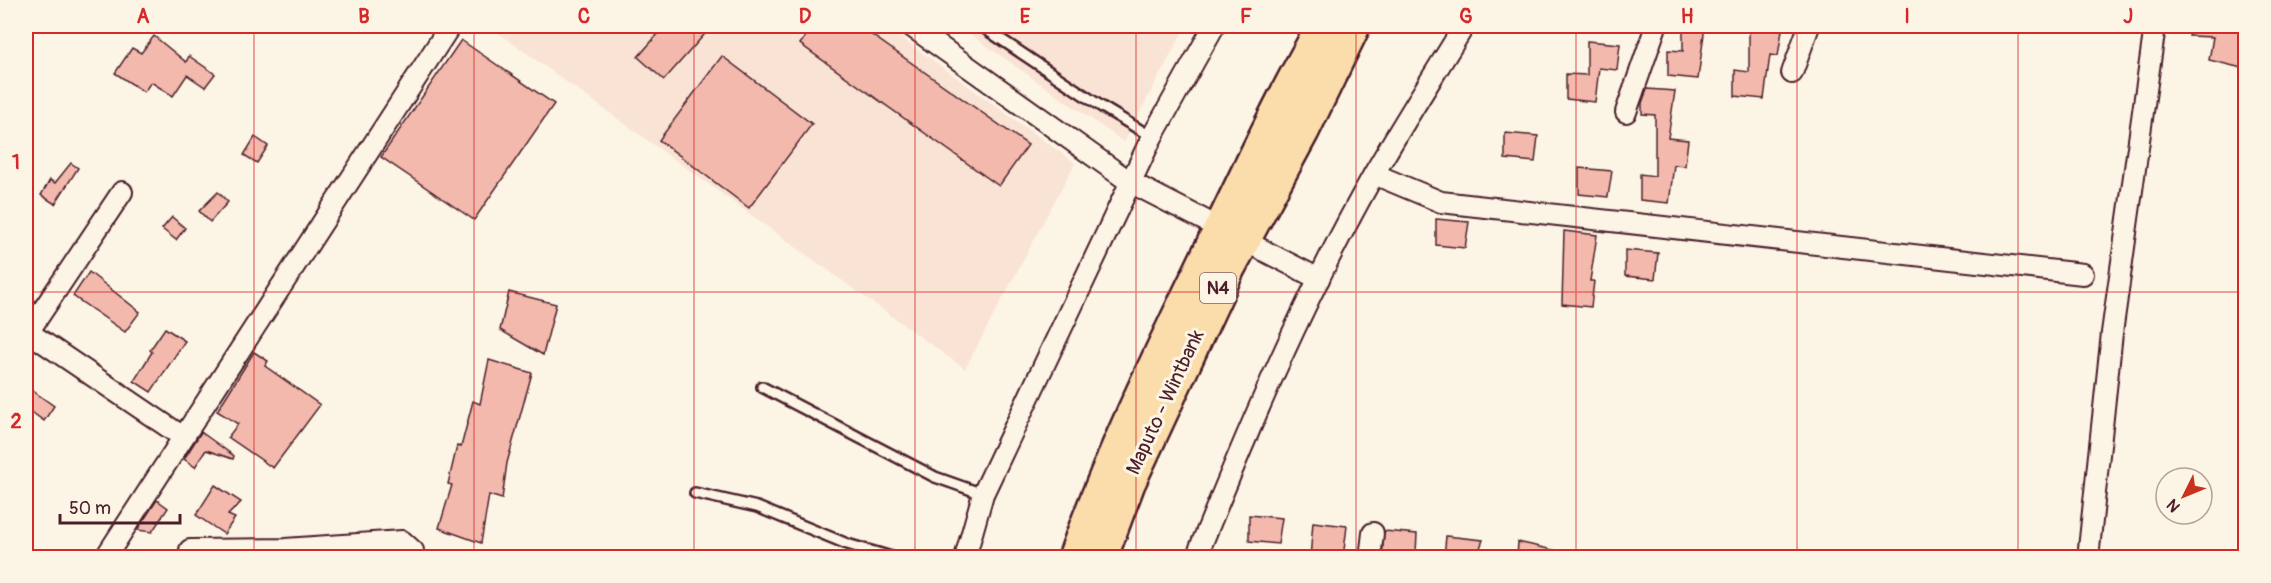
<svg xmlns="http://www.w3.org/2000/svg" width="2271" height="583" viewBox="0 0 2271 583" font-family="Pangolin,sans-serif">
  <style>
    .built { fill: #f9e3d4 }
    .building { fill: #f3b9ac; stroke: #4a1f2b; stroke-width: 1.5 }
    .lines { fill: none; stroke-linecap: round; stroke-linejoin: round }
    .lane-casing { stroke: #4a1f2b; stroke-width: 14 }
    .street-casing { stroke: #4a1f2b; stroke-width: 24 }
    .highway-casing { stroke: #4a1f2b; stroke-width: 38 }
    .lane { stroke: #fcf5e5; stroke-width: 9 }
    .street { stroke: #fcf5e5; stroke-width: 20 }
    .highway { stroke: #fbddab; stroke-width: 33 }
    .grid { fill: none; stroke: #d62828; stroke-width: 1.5; stroke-opacity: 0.55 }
    .labels { text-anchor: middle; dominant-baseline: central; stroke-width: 6; stroke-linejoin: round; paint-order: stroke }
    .shield { fill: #fcf5e5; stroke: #7f5f63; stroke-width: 1.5 }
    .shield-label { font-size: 18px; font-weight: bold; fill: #4a1f2b }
    .street-label { font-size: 20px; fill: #4a1f2b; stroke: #fcf5e5 }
    .neatline { fill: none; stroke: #d62828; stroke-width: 2 }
    .grid-label { font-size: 20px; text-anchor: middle; font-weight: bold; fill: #d62828 }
  </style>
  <rect width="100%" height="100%" fill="#fcf5e5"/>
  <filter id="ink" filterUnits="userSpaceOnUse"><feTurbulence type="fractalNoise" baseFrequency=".0167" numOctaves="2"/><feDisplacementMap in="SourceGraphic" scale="12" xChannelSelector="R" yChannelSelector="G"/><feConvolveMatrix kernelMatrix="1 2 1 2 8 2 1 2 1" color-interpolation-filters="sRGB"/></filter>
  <g filter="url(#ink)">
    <g class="built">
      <path d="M489,26H885L1075,163L965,369Z"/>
      <path d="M958,26H1186L1124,142Z"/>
    </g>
    <g class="building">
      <path d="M665,26H712L664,80L638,57Z"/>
      <path d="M813,26H859L1028,145L999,186L800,44Z"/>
      <path d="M1683,26H1705L1698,79L1668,76V50L1683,51Z"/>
      <path d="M2190,26H2246V69L2209,60L2213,37L2189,36Z"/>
      <path d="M1749,27L1782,30L1778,56L1770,55L1764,99L1735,96V70L1749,72Z"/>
      <path d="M154,36L186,62L189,56L215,74L205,87L187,75L173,96L151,82L144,92L115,73L132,48L141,53Z"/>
      <path d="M461,40L554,104L474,220L381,157Z"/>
      <path d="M1587,41L1620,44L1617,70L1599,68L1595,102L1566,99V74L1587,75Z"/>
      <path d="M722,56L812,124L749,208L659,140Z"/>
      <path d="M1647,89L1675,91L1668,138L1688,140L1685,166L1674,165L1669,203L1640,200V174L1655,176V115L1642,114V103Z"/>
      <path d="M1505,133L1538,136L1535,162L1505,159Z"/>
      <path d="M255,137L268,146L257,163L244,155Z"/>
      <path d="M71,163L78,168L55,204L41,195L50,180L55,183Z"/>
      <path d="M1579,168L1612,171L1608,197L1579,194Z"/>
      <path d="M218,192L228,202L210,222L199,211Z"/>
      <path d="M172,217L185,228L176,240L162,229Z"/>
      <path d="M1436,219L1469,222L1465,248L1436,245Z"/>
      <path d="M1564,231L1597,235L1590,281H1594L1591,307L1562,304Z"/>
      <path d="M1625,250L1658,253L1655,279L1625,276Z"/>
      <path d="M89,272L140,312L125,332L73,296Z"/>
      <path d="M509,292L556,304L543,355L500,330Z"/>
      <path d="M165,328L185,341L151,392L134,381L152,352L150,350Z"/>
      <path d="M254,352L268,361L265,366L320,405L273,468L228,437L238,424L217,411Z"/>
      <path d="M489,360L532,373L507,463L502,499L489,495L481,543L439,528L452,485L448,484L457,446L461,447L473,401L480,404Z"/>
      <path d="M26,386L54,406L44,421L26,408Z"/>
      <path d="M201,432L234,456L233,459L206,450L195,467L184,459Z"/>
      <path d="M215,485L241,502L228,515L235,518L224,534L196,515Z"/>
      <path d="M157,500L168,508L152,532L137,530Z"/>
      <path d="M1249,515L1282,518L1278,544L1249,541Z"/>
      <path d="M1313,522L1347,526L1343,558H1310Z"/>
      <path d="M1384,531L1417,534L1416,552H1405L1404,558H1382Z"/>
      <path d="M1446,536L1483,540L1480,548L1494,558H1444Z"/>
      <path d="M1518,542L1562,552V558H1517Z"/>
    </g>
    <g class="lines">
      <defs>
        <g id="lane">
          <path d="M981,26L1102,107L1152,137"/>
          <path d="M762,387L935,477L983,494"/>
          <path d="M695,493L757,507L847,544L895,558"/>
        </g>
        <g id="street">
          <path d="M911,26L1130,182L1319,279"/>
          <path d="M1792,73L1809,26"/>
          <path d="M1626,112L1656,26"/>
          <path d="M1374,174L1441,202L2083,274"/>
          <path d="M122,192L31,328V334L183,437"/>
          <path d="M190,550L285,549L402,541L413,551L412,558"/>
          <path d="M105,558L450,26"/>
          <path d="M965,558L983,494L1152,137L1214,26"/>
          <path d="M1196,558C1249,427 1305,296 1374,174C1403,123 1434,75 1464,26"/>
          <path d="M1370,558L1373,533"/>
          <path d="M2088,558L2112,333L2155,26"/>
        </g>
        <g id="highway">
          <path d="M1075,558C1115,444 1169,337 1221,229C1254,160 1286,92 1324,26"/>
          <path d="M1100,558L1128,483L1228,268L1302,131L1353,26"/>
        </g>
      </defs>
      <use href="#lane" class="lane-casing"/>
      <use href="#street" class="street-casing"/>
      <use href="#highway" class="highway-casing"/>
      <use href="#lane" class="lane"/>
      <use href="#street" class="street"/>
      <use href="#highway" class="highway"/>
    </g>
  </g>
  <path class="grid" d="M254,26V558M474,26V558M694,26V558M915,26V558M1136,26V558M1356,26V558M1576,26V558M1797,26V558M2018,26V558M26,292H2246"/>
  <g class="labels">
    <rect class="shield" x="1200" y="273" width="36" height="30" rx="4.5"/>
    <g class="shield-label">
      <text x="1218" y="288">N4</text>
    </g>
    <g class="street-label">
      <text transform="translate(1165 402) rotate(-65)">Maputo - Wintbank</text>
    </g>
  </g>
  <rect width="2271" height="583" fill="none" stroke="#fcf5e5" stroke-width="66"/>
  <g transform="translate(2184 496) rotate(227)"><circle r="28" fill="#fcf5e5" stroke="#b59f9b" stroke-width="1.5"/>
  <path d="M0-4.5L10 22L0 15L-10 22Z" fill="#c8321e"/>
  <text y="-9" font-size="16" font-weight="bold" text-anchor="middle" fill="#4a1f2b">N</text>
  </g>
  <path d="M60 514v9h120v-9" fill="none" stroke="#4a1f2b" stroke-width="3"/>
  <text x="69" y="514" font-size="18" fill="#4a1f2b" stroke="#fcf5e5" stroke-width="4.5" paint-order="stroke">50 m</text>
  <rect x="33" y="33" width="2205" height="517" class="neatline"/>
  <g class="grid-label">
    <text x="143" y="23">A</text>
    <text x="364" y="23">B</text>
    <text x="584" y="23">C</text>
    <text x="805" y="23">D</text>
    <text x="1025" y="23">E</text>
    <text x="1246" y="23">F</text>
    <text x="1466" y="23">G</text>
    <text x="1687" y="23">H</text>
    <text x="1907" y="23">I</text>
    <text x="2128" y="23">J</text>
    <text x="16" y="169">1</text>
    <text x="16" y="428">2</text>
  </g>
</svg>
